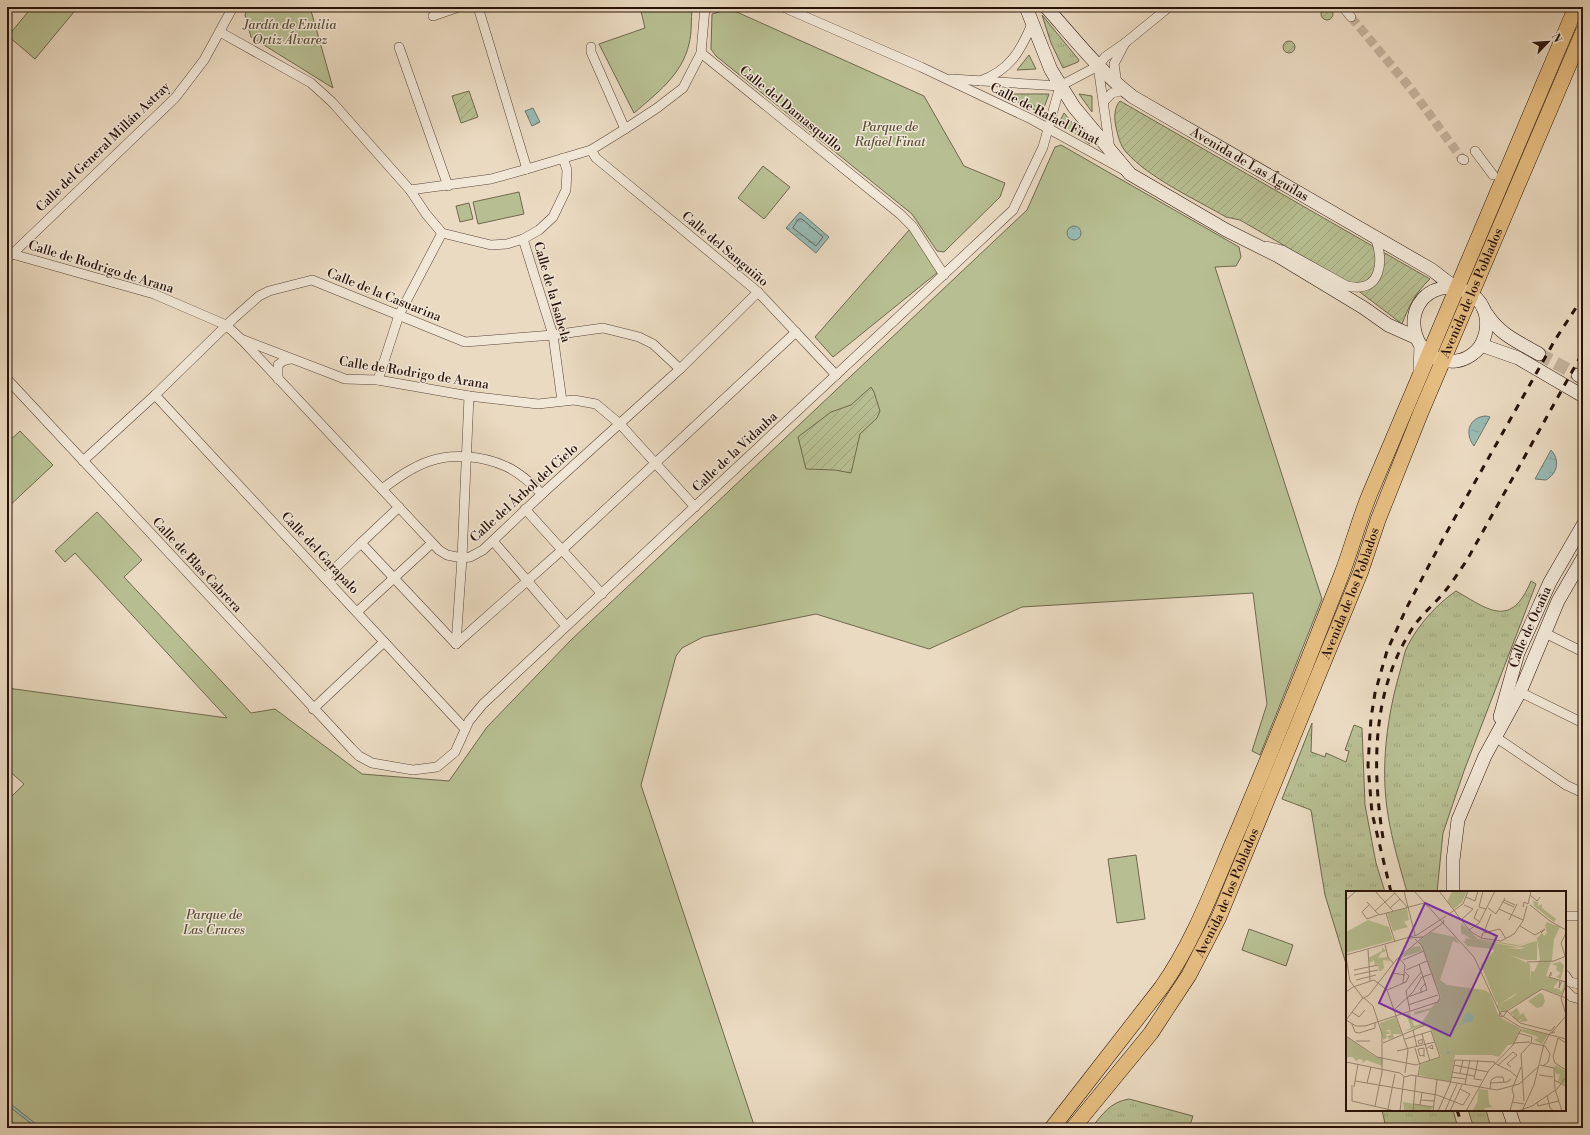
<svg xmlns="http://www.w3.org/2000/svg" width="1590" height="1135" viewBox="0 0 1590 1135" font-family="'Libre Bodoni',serif">
  <style>
    .grass { fill: url(#grass-tufts); stroke: #70684e }
    .park { fill: #b7bf92; stroke: #70684e }
    .garden { fill: url(#garden-furrows); stroke: #70684e }
    .water { fill: url(#water-ripples); stroke: #6c7770 }
    .lines { fill: none; stroke-linecap: round; stroke-linejoin: round }
    .shore { stroke: #60665f; stroke-width: 1 }
    .street-tunnel { stroke: #c3b29c; stroke-width: 9; stroke-dasharray: 9 4.5; stroke-linecap: butt }
    .secondary-tunnel { stroke: #c3b29c; stroke-width: 13; stroke-dasharray: 13 6; stroke-linecap: butt }
    .street-casing { stroke: #594438; stroke-width: 10 }
    .secondary-casing { stroke: #29120a; stroke-width: 14 }
    .primary-casing { stroke: #29120a; stroke-width: 16 }
    .street { stroke: #f1e7d7; stroke-width: 9 }
    .secondary { stroke: #f1e7d7; stroke-width: 13 }
    .primary { stroke: #e5bd80; stroke-width: 15 }
    .rail { stroke: #29120a; stroke-width: 3; stroke-dasharray: 7 7; stroke-linecap: butt }
    .labels { text-anchor: middle; dominant-baseline: central; stroke-width: 3; stroke-linejoin: round; paint-order: stroke }
    .park-label { font-size: 13px; font-style: italic; fill: #5b4f3a; stroke: #f1e7d7 }
    .street-label { font-size: 13px; fill: #29120a; stroke: #f1e7d7 }
    .inset-road { fill: none; stroke: #9d8a78; stroke-width: 1 }
    .view { fill: #7b2cbf; fill-opacity: 0.15; stroke: #7b2cbf; stroke-width: 2 }
    .inset-edge { fill: none; stroke: #29120a; stroke-width: 2 }
  </style>
  <defs>
    <pattern id="grass-tufts" width="24" height="20" patternUnits="userSpaceOnUse"><rect width="24" height="20" fill="#b7bf92"/><path d="M3 7l-1-3M5 7V3M7 7l1-3M15 17l-1-3M17 17v-4M19 17l1-3" fill="none" stroke="#9da37d"/></pattern>
    <pattern id="garden-furrows" width="10" height="10" patternUnits="userSpaceOnUse"><rect width="10" height="10" fill="#b7bf92"/><path d="M-1 1l2-2M0 10L10 0M9 11l2-2" fill="none" stroke="#9da37d"/></pattern>
    <pattern id="water-ripples" width="26" height="14" patternUnits="userSpaceOnUse"><rect width="26" height="14" fill="#98bab4"/><path d="M2 4q2-2 4 0t4 0M15 11q2-2 4 0t4 0" fill="none" stroke="#839f99"/></pattern>
  </defs>
  <rect width="100%" height="100%" fill="#eadac1"/>
  <filter id="stains"><feTurbulence type="fractalNoise" baseFrequency=".005" numOctaves="4"/><feColorMatrix values="0 0 0 0 .2 0 0 0 0 .09 0 0 0 0 .02 0 0 0 .5 -.17"/></filter>
  <radialGradient id="worn" r=".72"><stop offset=".6" stop-color="#630" stop-opacity="0"/><stop offset="1" stop-color="#630" stop-opacity=".3"/></radialGradient>
  <g class="grass">
    <path d="M1042,15L1079,60L1078,62L1063,68L1051,43Z"/>
    <path d="M1029,55L1036,69L1017,70Z"/>
    <path d="M1000,94H1049L1042,113Z"/>
    <path d="M1079,94L1092,96V112Z"/>
    <path d="M1064,113L1090,144L1059,123Z"/>
    <path d="M1531,581L1536,584L1464,771L1443,833L1437,892H1407C1400,867 1392,841 1388,815C1380,767 1387,715 1401,668C1403,661 1404,652 1408,645C1419,624 1437,604 1456,591C1489,610 1511,629 1531,581Z"/>
    <path d="M1312,723L1311,752L1325,757L1326,753L1346,762L1349,751L1345,750L1354,725L1362,728L1365,805L1376,863L1385,892H1347V967L1325,895L1311,810L1282,799Z"/>
    <path d="M1129,1099L1193,1116L1189,1128H1091C1103,1114 1110,1102 1129,1099Z"/>
    <path d="M1382,1110H1453L1458,1128H1386Z"/>
    <path d="M1468,1110H1486L1491,1128H1474Z"/>
  </g>
  <g class="park">
    <path d="M32,7H78L35,59L8,36Z"/>
    <path d="M248,7H310L333,88L251,37L245,15Z"/>
    <path d="M640,7H692C691,19 692,33 689,44C682,75 656,94 634,113L599,44L645,28Z"/>
    <path d="M730,9L924,96L964,166L1005,183L1000,197L944,252L937,251L912,214L716,56L711,49L712,14Z"/>
    <path d="M1061,145L1239,247L1241,257L1236,266L1215,267L1322,599L1260,755L1252,751L1267,704L1253,593L1022,607L929,649L816,614L703,637L682,648L676,656L641,785L755,1128H7V801L24,784L7,769V688L227,718L75,553L65,562L55,551L97,512L142,560L124,577L251,713L275,709L362,774L449,781L487,727L571,640L1027,210L1055,147Z"/>
    <path d="M763,166L790,187L764,219L738,198Z"/>
    <path d="M519,192L524,214L478,224L473,202Z"/>
    <path d="M469,203L473,219L460,222L456,206Z"/>
    <path d="M910,229L938,272L833,357L815,337Z"/>
    <path d="M20,431L53,465L7,508V443Z"/>
    <path d="M1136,855L1145,919L1117,923L1108,859Z"/>
    <path d="M1249,929L1293,945L1286,966L1242,950Z"/>
  </g>
  <g class="garden">
    <circle cx="1327" cy="14" r="6"/>
    <circle cx="1289" cy="47" r="6"/>
    <path d="M469,91L478,117L461,123L452,96Z"/>
    <path d="M1120,101L1430,279C1415,293 1409,306 1402,324L1344,280L1240,220L1226,217C1195,199 1149,178 1126,152C1120,145 1118,136 1116,127C1114,119 1114,107 1120,101Z"/>
    <path d="M871,387L874,392L880,411L877,418L860,434L851,473L835,470L806,469L798,437L831,412L851,405Z"/>
  </g>
  <g class="water">
    <path d="M533,108L540,122L532,126L525,111Z"/>
    <path d="M800,212L829,237L816,253L786,228Z"/>
    <circle cx="1074" cy="233" r="7"/>
    <path d="M1486,416L1490,417L1474,446C1464,433 1469,417 1486,416Z"/>
    <path d="M1551,450C1560,460 1558,473 1546,480L1535,479Z"/>
    <path d="M7,1101L41,1128H37L7,1105Z"/>
  </g>
  <g class="lines">
    <path class="shore" d="M799,219H802L823,237L816,246L793,228Z"/>
    <path class="street-tunnel" d="M1351,17L1411,89L1462,159"/>
    <path class="secondary-tunnel" d="M1539,354L1578,375"/>
    <defs>
      <g id="street">
        <path d="M478,7L527,169"/>
        <path d="M783,7L921,67L1031,119L1124,170"/>
        <path d="M1343,7L1351,17"/>
        <path d="M433,16L459,7"/>
        <path d="M220,32L311,83L332,102L410,190L426,214L442,233L491,245L507,244L523,239L539,230L553,217L566,190L567,170L563,158"/>
        <path d="M399,47L448,186"/>
        <path d="M591,47V52L625,129"/>
        <path d="M701,53L900,214L913,227L944,275"/>
        <path d="M1098,66L1110,150"/>
        <path d="M952,79L1060,86"/>
        <path d="M980,81C1010,70 1020,52 1032,24"/>
        <path d="M1117,84L1114,64L1125,43"/>
        <path d="M1060,86L1098,66L1105,57L1125,43L1169,7"/>
        <path d="M1104,101L1112,93L1125,90"/>
        <path d="M591,150L596,158L758,292L836,375"/>
        <path d="M1475,151L1493,175"/>
        <path d="M1462,159L1464,160"/>
        <path d="M410,190L491,179L527,169L591,150L625,129L657,108L683,88L701,53L705,7"/>
        <path d="M523,239L553,335L562,401"/>
        <path d="M1266,246L1282,250L1347,286C1382,294 1384,261 1375,237"/>
        <path d="M12,254L154,294L226,325L241,339L345,379L378,380L469,396L538,404L574,400L596,404L620,424L695,507"/>
        <path d="M7,259L175,98L204,60L233,7"/>
        <path d="M242,340L439,550L447,555L462,558L470,557L483,550L542,494L680,369L758,292"/>
        <path d="M1418,371L1419,345"/>
        <path d="M7,379L351,748L359,756L372,763L413,770L437,767L455,752L469,721L483,704L1013,210L1043,147L1060,86"/>
        <path d="M278,379V365L283,361L291,359"/>
        <path d="M378,380L399,315L442,233"/>
        <path d="M155,395L465,729"/>
        <path d="M83,461L155,395L233,319L259,296L269,291L312,280L465,342L553,335L603,328L639,337L653,344L680,369"/>
        <path d="M382,489C397,478 412,467 430,461C452,453 483,456 505,466C519,472 531,483 542,494"/>
        <path d="M399,507L361,543L456,644"/>
        <path d="M525,509L602,594"/>
        <path d="M493,541L566,626"/>
        <path d="M325,578L361,543"/>
        <path d="M357,612L432,543"/>
        <path d="M1545,633L1583,652"/>
        <path d="M456,644L562,550L796,332"/>
        <path d="M456,644L462,558L469,396"/>
        <path d="M1520,692L1583,723"/>
        <path d="M313,709L384,642"/>
        <path d="M1494,736L1566,785L1583,793"/>
        <path d="M1565,916H1583"/>
        <path d="M1565,975L1570,982L1583,985"/>
        <path d="M1565,990L1572,997L1583,1000"/>
      </g>
      <g id="secondary">
        <path d="M1026,7L1051,70L1074,107L1130,174L1226,230L1278,256L1364,308L1388,325L1415,337"/>
        <path id="s1" d="M1046,7C1074,38 1099,71 1133,97L1432,270C1440,276 1448,283 1457,288C1461,290 1467,291 1471,294C1488,305 1490,326 1482,343C1478,352 1466,360 1456,361C1408,365 1398,298 1442,288C1447,287 1452,288 1457,288"/>
        <path d="M1486,313C1500,335 1517,341 1539,354"/>
        <path d="M1481,345L1518,358L1583,396"/>
        <path d="M1578,375L1583,378"/>
        <path id="s2" d="M1500,717L1518,653L1550,582L1583,525"/>
        <path d="M1453,892V860L1458,820L1485,756L1520,692L1558,601L1583,558"/>
        <path d="M1509,1110L1515,1128"/>
      </g>
      <g id="primary">
        <path d="M1052,1128L1161,988C1195,940 1215,883 1239,828C1274,745 1308,661 1341,576C1352,548 1359,519 1371,491L1576,7"/>
        <path id="s3" d="M1073,1128L1151,1033L1189,975L1219,917L1361,571L1378,520L1421,412L1583,32"/>
      </g>
    </defs>
    <use href="#street" class="street-casing"/>
    <use href="#secondary" class="secondary-casing"/>
    <use href="#primary" class="primary-casing"/>
    <use href="#street" class="street"/>
    <use href="#secondary" class="secondary"/>
    <use href="#primary" class="primary"/>
    <g class="rail">
      <path d="M1383,838C1372,770 1372,694 1409,634C1417,619 1429,609 1440,597C1450,586 1458,573 1467,560L1583,352"/>
      <path d="M1391,892L1372,813L1368,765L1371,718L1375,693L1387,651L1407,607L1444,537L1555,340L1583,297"/>
      <path d="M1457,1110L1463,1128"/>
    </g>
  </g>
  <g class="labels">
    <g class="park-label">
      <text x="290" y="25">Jardín de Emilia<tspan x="290" dy="15">Ortiz Álvarez</tspan></text>
      <text x="890" y="127">Parque de<tspan x="890" dy="15">Rafael Finat</tspan></text>
      <text x="214" y="915">Parque de<tspan x="214" dy="15">Las Cruces</tspan></text>
    </g>
    <g class="street-label">
      <text transform="translate(791 109) rotate(39)">Calle del Damasquillo</text>
      <text transform="translate(1045 114) rotate(27)">Calle de Rafael Finat</text>
      <text transform="translate(103 147) rotate(-44)">Calle del General Millán Astray</text>
      <text stroke="none"><textPath href="#s1" startOffset="260">Avenida de Las Águilas</textPath></text>
      <text transform="translate(725 249) rotate(40)">Calle del Sanguiño</text>
      <text transform="translate(101 267) rotate(17)">Calle de Rodrigo de Arana</text>
      <text transform="translate(552 292) rotate(74)">Calle de la Isabela</text>
      <text stroke="none"><textPath href="#s3" startOffset="931">Avenida de los Poblados</textPath></text>
      <text transform="translate(384 295) rotate(22)">Calle de la Casuarina</text>
      <text transform="translate(414 373) rotate(9)">Calle de Rodrigo de Arana</text>
      <text transform="translate(735 452) rotate(-43)">Calle de la Vidauba</text>
      <text transform="translate(524 493) rotate(-42)">Calle del Árbol del Cielo</text>
      <text transform="translate(320 553) rotate(47)">Calle del Garapalo</text>
      <text transform="translate(197 565) rotate(47)">Calle de Blas Cabrera</text>
      <text stroke="none"><textPath href="#s3" startOffset="607">Avenida de los Poblados</textPath></text>
      <text stroke="none"><textPath href="#s2" startOffset="95">Calle de Ocaña</textPath></text>
      <text stroke="none"><textPath href="#s3" startOffset="283">Avenida de los Poblados</textPath></text>
    </g>
  </g>
  <g transform="translate(1346 891)">
    <rect width="220" height="220" fill="#eadac1"/>
    <path d="M115,32L132,48L172,54L191,48L171,55L125,48L115,42ZM119,47L171,56L190,50L183,56L158,57L157,61L184,73L185,92L151,115L152,111H150L135,74L148,60L146,58L121,55L117,50H120Z" fill="#b7bf92"/>
    <path d="M191,50V69H180L157,62L158,57L175,58Z" fill="#b7bf92"/>
    <path d="M106,0H121L116,11L108,18L101,11ZM61,17L63,29L58,31L62,36L47,40L41,22ZM22,29L43,36L47,49L0,62V41ZM201,31L214,36L208,48L206,68L200,85L213,89L207,97L213,98L215,101L218,93L216,89L220,91L217,101L215,104L197,98L159,120H155L151,115L168,105L178,94L185,92V80L188,81L194,68L191,47L196,42L198,45L201,42L199,34ZM85,41L109,46L114,53L107,50L94,89L101,94L138,99L144,102L153,126L174,137L168,153L162,154L153,166L146,164H109L104,191L73,184L75,173L95,166L83,134L58,140L65,137L60,123L64,122L68,135L75,133L84,119L69,124L68,121L85,117L95,106L73,50ZM74,55L76,60L54,67L66,56ZM36,56L40,60L35,62L32,67L42,66L44,70L37,69L38,77L35,80H33L32,73L29,74L28,69L24,72L22,67L36,60ZM213,69L218,75L215,88L210,86L215,82L210,79L211,75L206,73L214,71ZM194,102L197,103L199,110L197,115L191,117L182,110ZM171,117L174,123L169,127L177,122L182,130L173,131L177,127L172,130L166,126L168,124L164,122ZM50,126L56,143H47L48,147L43,148L41,145L45,144L44,139H41L40,141L43,140L44,143H40L41,147L37,149L34,132ZM176,138L202,143L196,153L188,149L191,147L192,148V146L174,140ZM0,145L28,165L37,167L36,175L21,169L16,172L17,169L13,168L10,170L7,166H2L0,168ZM210,174L220,180V194L212,190L214,183H210L208,177ZM133,198L142,199L143,212L146,216L139,217L138,220H126L131,212ZM57,211L86,216L85,220H58Z" fill="#b7bf92"/>
    <path d="M187,10L192,11V15L196,13V17L210,28L208,31L188,15Z" fill="#b7bf92"/>
    <path d="M123,121L127,124V130L110,135L107,141L100,146V157L105,162L100,164L102,159L100,156V145L110,135L117,131L118,124Z" fill="#98bab4"/>
    <path class="inset-road" d="M29,0L47,20M47,0L61,16M58,0L69,44M68,0L128,66L155,124L174,136L220,148M93,0L124,40L135,47L155,50L168,43L177,30L181,15M137,0L133,16L140,18M184,4L191,10L194,6M120,6L129,10L132,0M0,9L10,0M158,9L169,14M21,11L33,24L78,12M157,11L168,16M23,14L16,21L21,28L32,24M184,14L204,30L220,39M177,16L178,11L182,13L185,0M44,17L54,8M142,17L150,23L151,21M132,18L128,27L134,31M153,18L159,7M29,20L49,2M151,21L153,18L177,29M40,22L49,51M103,23L117,13L122,0M115,29L127,18L118,14M163,29L171,13M174,35L189,44L199,38L195,42M123,39L133,32L149,0M138,41L145,23M63,47L77,46L97,32L98,29M135,47L137,42L154,38L160,48M39,54L42,66L47,72M22,58L24,90M0,64L71,44L100,25M0,65L4,90L17,107M219,65L215,52L220,42M52,66L59,74L57,92M57,69L78,60M181,71L208,70L220,65M8,79L32,74M60,79L81,70M59,81L63,85L60,91M8,84L32,79M46,85L47,82L59,84M205,85V81L203,86L220,91M10,89L30,84M214,89L213,97L216,89M220,94L215,107L220,124M41,99L60,91M0,101L7,96L28,89L41,99L62,159L59,182M75,102V97L80,92M62,106L81,99L73,73M18,107L27,115L36,143V181M62,114L92,104M49,118L67,101L76,86L85,83M64,120L60,100L76,80M161,120L154,121L153,125L157,126L161,120L196,98L220,107M161,120L174,132L205,140L209,135M6,121L13,126L19,119M0,129L10,135H19L92,111L94,106L76,55L69,48M0,129L16,108L23,104L50,69L77,46M6,133L9,141L13,142L29,137V132M67,139L71,156M206,141L220,125M172,142L186,146L185,152M76,143L84,170M0,145L31,166L70,174L94,166L85,140L59,148M76,149L77,152L73,153L72,150L77,148M10,150H24M37,152L79,134M168,152L184,151M220,152L212,147L207,166L209,172L220,179M69,157L74,174L72,185M80,158L86,154L87,158L84,157M51,160L89,151M78,164L74,165L72,158L78,157V166M132,169L128,188L136,189M0,171L54,182L59,186L65,184L151,199L173,193L193,175M148,172L164,180L171,186M108,174L142,181M152,174L167,161L171,164L161,173L165,176M194,174L208,177L209,198L216,220M106,181L128,185M114,182L117,169M193,184L207,186M105,186L120,188M208,189L220,195M9,190L91,204L117,214L124,203L114,198M21,192L25,176M144,192L161,191L165,188M119,193L124,169M6,194V210L49,220M8,196L12,173M144,198L145,189L150,186H157L158,192M201,204L204,217L208,220M75,209L88,210M178,210L175,163L185,152L199,155L204,163L202,171L197,175M166,211L178,213M191,211L192,215L213,210M68,213L87,216M74,214L76,202M29,215L36,181M42,218L49,183M54,220L58,186M67,220L70,185M87,220L91,189M92,220L104,193L109,169L149,171M99,220L111,193M104,220L116,194M120,220L143,179L167,154L175,138M164,220L168,205L166,198L175,176M172,220L186,215L211,198L220,186M176,220L188,194L198,153L204,142L209,141"/>
    <path class="view" d="M79,12L151,45L104,145L33,112Z"/>
    <rect width="220" height="220" class="inset-edge"/>
  </g>
  <rect width="1590" height="1135" fill="none" stroke="#eadac1" stroke-width="24"/>
  <rect x="8" y="8" width="1574" height="1119" fill="none" stroke="#29120a" stroke-width="2"/>
  <rect x="12" y="12" width="1566" height="1111" fill="none" stroke="#29120a"/>
  <g transform="translate(1548 42) rotate(65)" stroke="#f1e7d7" stroke-width="3" paint-order="stroke">
  <path d="M0-3L7 15L0 10L-7 15Z" fill="#29120a"/>
  <text y="-6" font-size="11" font-weight="bold" text-anchor="middle" fill="#29120a">N</text>
  </g>
  <rect width="100%" height="100%" filter="url(#stains)"/>
  <rect width="100%" height="100%" fill="url(#worn)"/>
</svg>
